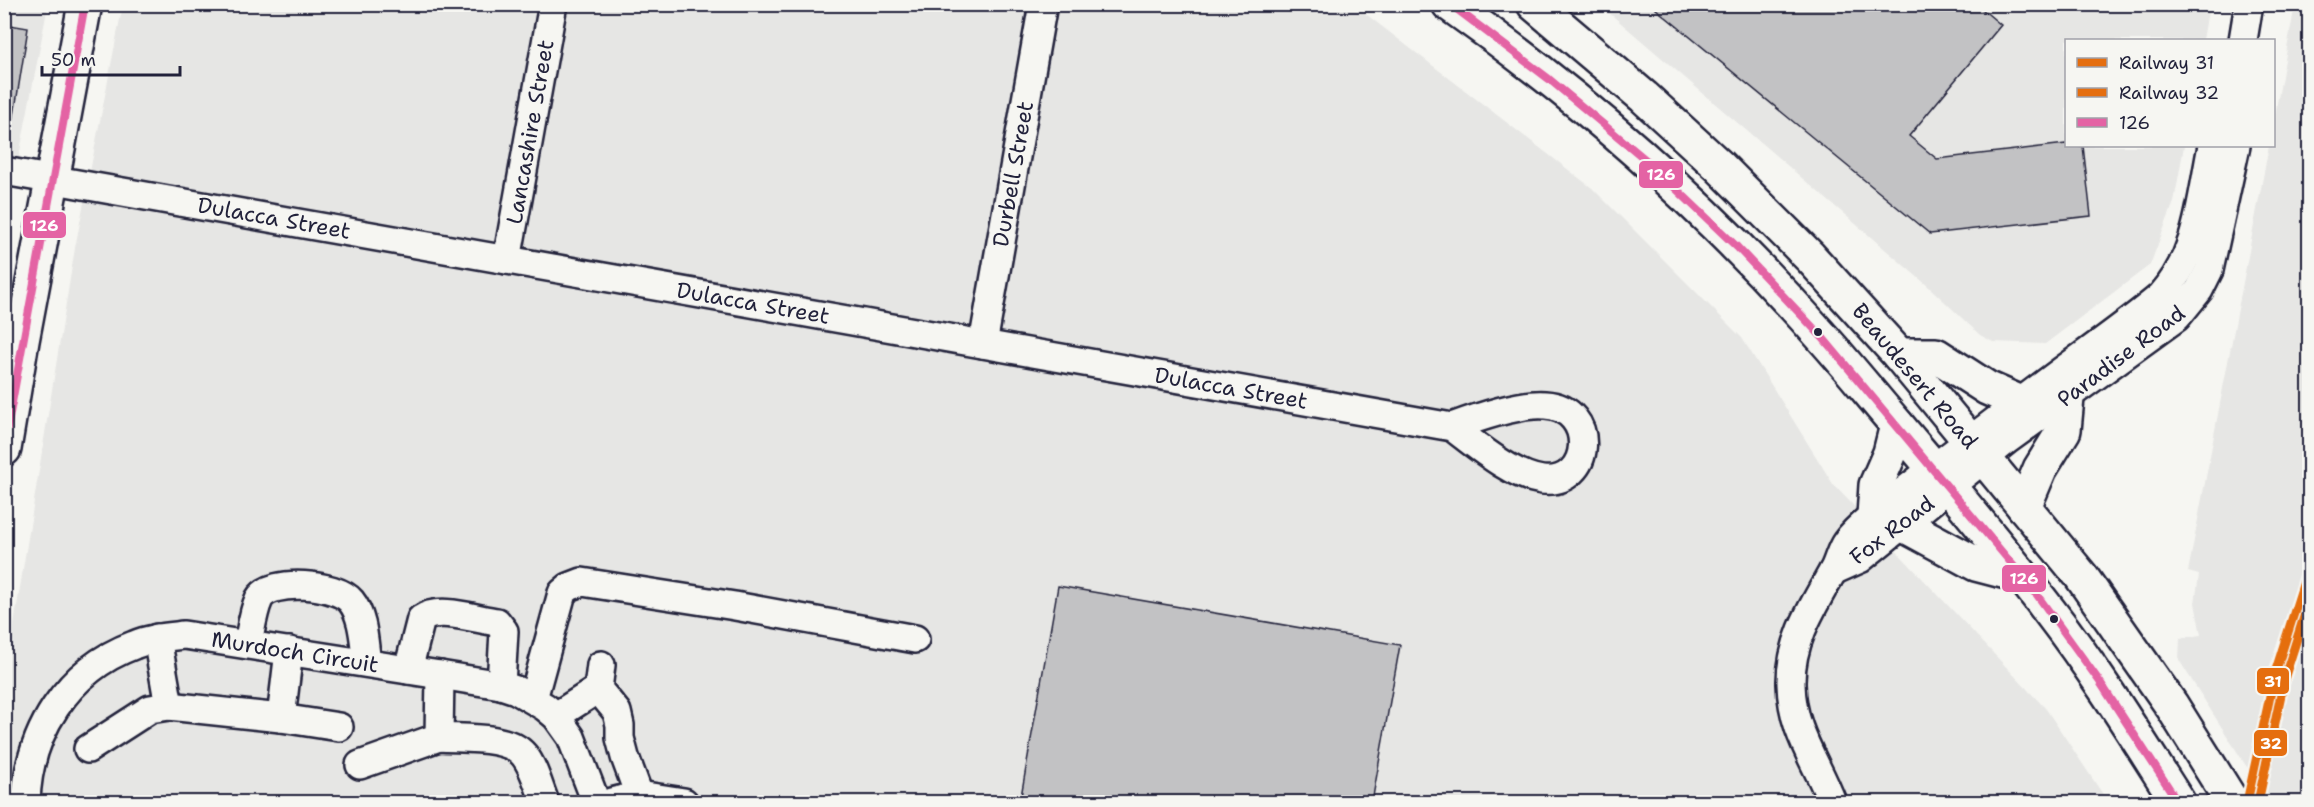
<svg xmlns="http://www.w3.org/2000/svg" width="2314" height="807" viewBox="0 0 2314 807" font-family="'Shantell Sans',sans-serif">
  <style>
    .built { fill: #e6e6e4 }
    .building { fill: #c2c2c4; stroke: #22223b; stroke-width: 1.5 }
    .lines { fill: none; stroke-linecap: round; stroke-linejoin: round }
    .minor-casing { stroke: #22223b; stroke-width: 32 }
    .major-casing { stroke: #22223b; stroke-width: 38 }
    .highway-casing { stroke: #22223b; stroke-width: 38 }
    .minor { stroke: #f6f6f2; stroke-width: 27 }
    .major { stroke: #f6f6f2; stroke-width: 33 }
    .highway { stroke: #f6f6f2; stroke-width: 33 }
    .bus-1-casing { stroke: #f6f6f2; stroke-width: 12 }
    .bus-1 { stroke: #e463a4; stroke-width: 8 }
    .rail-1-casing { stroke: #f6f6f2; stroke-width: 14 }
    .rail-2-casing { stroke: #f6f6f2; stroke-width: 14 }
    .rail-1 { stroke: #e56e0f; stroke-width: 9 }
    .rail-2 { stroke: #e56e0f; stroke-width: 9 }
    .bus-dot { fill: #22223b; stroke: #f6f6f2; stroke-width: 2 }
    .labels { text-anchor: middle; dominant-baseline: central; stroke-width: 5; stroke-linejoin: round; paint-order: stroke }
    .street-label { font-size: 22px; fill: #22223b; stroke: #f6f6f2 }
    .line-badge { stroke: #f6f6f2; stroke-width: 2 }
    .badge-label { font-size: 16px; text-anchor: middle; font-weight: bold; fill: #fff }
  </style>
  <rect width="100%" height="100%" fill="#f6f6f2"/>
  <filter id="ink" filterUnits="userSpaceOnUse"><feTurbulence type="fractalNoise" baseFrequency=".0167" numOctaves="2"/><feDisplacementMap in="SourceGraphic" scale="12" xChannelSelector="R" yChannelSelector="G"/><feConvolveMatrix kernelMatrix="1 2 1 2 8 2 1 2 1" color-interpolation-filters="sRGB"/></filter>
  <g filter="url(#ink)">
    <g class="built">
      <path d="M123,4L1354,5L1592,188L1742,338L1833,484L2046,709L2108,802H5V680L75,248Z"/>
      <path d="M5,5H48L5,230Z"/>
      <path d="M1600,5H2209L2203,40H2066V146H2184L2174,202L2150,265L2045,344L1993,342L1980,335L1928,286Z"/>
      <path d="M2295,5H2310V802H2269L2179,660L2180,638L2201,635L2195,603L2199,575L2188,572L2269,146H2274V120Z"/>
    </g>
    <g class="building">
      <path d="M1650,4H1976L2001,25L1909,136L1937,159L2066,144L2083,146L2091,216L1930,234Z"/>
      <path d="M4,24L28,28L12,128L4,127Z"/>
      <path d="M1058,586L1400,645L1372,802H1020Z"/>
    </g>
    <g class="lines">
      <defs>
        <g id="minor">
          <path d="M2243,40L2249,4"/>
          <path d="M4,171L1452,427C1476,445 1512,476 1542,480C1593,486 1598,408 1545,405C1519,403 1476,418 1452,427"/>
          <path d="M507,260L553,4"/>
          <path d="M983,344L1043,4"/>
          <path d="M1833,571L1860,559L2007,440L2177,317L2199,290L2209,270L2236,146"/>
          <path d="M157,638L169,706"/>
          <path d="M248,644C251,630 253,612 259,599C271,577 337,584 351,601C364,617 364,644 367,663"/>
          <path d="M601,665L598,689L617,712L620,725V738L625,757L639,795"/>
          <path d="M408,670L421,619C439,606 475,619 497,622L504,631L501,685"/>
          <path d="M440,675L439,737C463,739 508,735 524,755C534,767 539,788 545,802"/>
          <path d="M533,699L562,593L569,587L582,582L735,606L915,639"/>
          <path d="M556,716L598,689"/>
          <path d="M281,718L289,651"/>
          <path d="M88,749L150,709L169,706L281,718L339,727"/>
          <path d="M360,765L439,737"/>
          <path d="M26,802C28,733 67,670 134,645C150,638 167,637 184,635L440,675L501,685L516,690L545,707L556,716L571,737L596,802"/>
          <path d="M611,802L639,795L684,802"/>
          <path d="M1832,802C1816,760 1792,732 1791,684C1790,641 1813,606 1833,571C1838,562 1840,550 1846,542C1862,520 1900,495 1922,477C1969,441 2016,405 2063,370C2096,346 2130,322 2161,296C2199,254 2201,199 2212,146"/>
        </g>
        <path id="major" d="M4,449L22,341L85,4"/>
        <g id="highway">
          <path d="M1449,4C1585,99 1713,214 1823,338C1849,367 1873,397 1898,426C1949,487 2002,548 2050,612C2097,673 2137,738 2178,802"/>
          <path d="M1534,4L1644,97L1719,166L1810,257L1899,355L2081,576L2172,706L2232,802"/>
          <path d="M1899,355H1936L1987,388L2019,402"/>
          <path d="M2024,507L2040,469L2064,430L2067,398"/>
          <path d="M1874,516L1876,485L1890,453L1897,425"/>
          <path d="M1902,524L1976,564L2022,576"/>
        </g>
      </defs>
      <use href="#minor" class="minor-casing"/>
      <use href="#major" class="major-casing"/>
      <use href="#highway" class="highway-casing"/>
      <use href="#minor" class="minor"/>
      <use href="#major" class="major"/>
      <use href="#highway" class="highway"/>
      <defs>
        <g id="bus-1">
          <path d="M1450,4L1549,79L1646,160L1737,247L1823,338L2032,588L2100,682L2178,802"/>
          <path d="M4,446L85,4"/>
        </g>
      </defs>
      <use href="#bus-1" class="bus-1-casing"/>
      <use href="#bus-1" class="bus-1"/>
      <defs>
        <path id="rail-1" d="M2247,802L2275,673L2310,563"/>
        <path id="rail-2" d="M2258,802L2285,676L2310,598"/>
      </defs>
      <use href="#rail-1" class="rail-1-casing"/>
      <use href="#rail-2" class="rail-2-casing"/>
      <use href="#rail-1" class="rail-1"/>
      <use href="#rail-2" class="rail-2"/>
    </g>
  </g>
  <g class="bus-dot">
    <circle cx="1818" cy="332" r="5"/>
    <circle cx="2054" cy="619" r="5"/>
  </g>
  <g class="labels">
    <g class="street-label">
      <text transform="translate(530 132) rotate(-80)">Lancashire Street</text>
      <text transform="translate(1013 174) rotate(-80)">Durbell Street</text>
      <text transform="translate(274 218) rotate(10)">Dulacca Street</text>
      <text transform="translate(753 303) rotate(10)">Dulacca Street</text>
      <text transform="translate(2121 356) rotate(-37)">Paradise Road</text>
      <text transform="translate(1915 376) rotate(50)">Beaudesert Road</text>
      <text transform="translate(1231 388) rotate(10)">Dulacca Street</text>
      <text transform="translate(1892 530) rotate(-37)">Fox Road</text>
      <text transform="translate(295 652) rotate(9)">Murdoch Circuit</text>
    </g>
  </g>
  <g class="line-badge">
    <rect x="1638" y="160" width="46" height="29" rx="6" fill="#e463a4"/>
    <rect x="22" y="211" width="45" height="28" rx="6" fill="#e463a4"/>
    <rect x="2001" y="564" width="46" height="29" rx="6" fill="#e463a4"/>
    <rect x="2256" y="667" width="34" height="28" rx="6" fill="#e56e0f"/>
    <rect x="2253" y="729" width="35" height="28" rx="6" fill="#e56e0f"/>
  </g>
  <g class="badge-label">
    <text x="1661" y="180">126</text>
    <text x="44" y="231">126</text>
    <text x="2024" y="584">126</text>
    <text x="2273" y="687">31</text>
    <text x="2271" y="749">32</text>
  </g>
  <rect width="2314" height="807" fill="none" stroke="#f6f6f2" stroke-width="24"/>
  <rect x="12" y="12" width="2290" height="783" fill="none" stroke="#22223b" stroke-width="2" filter="url(#ink)"/>
  <rect x="2065" y="39" width="210" height="108" fill="#f6f6f2" stroke="#a1a1a9" stroke-width="1.5"/>
  <rect x="2077" y="58" width="30" height="9" fill="#e56e0f" stroke="#a1a1a9" stroke-width="1.5"/>
  <text x="2119" y="69" font-size="18" fill="#22223b">Railway 31</text>
  <rect x="2077" y="88" width="30" height="9" fill="#e56e0f" stroke="#a1a1a9" stroke-width="1.5"/>
  <text x="2119" y="99" font-size="18" fill="#22223b">Railway 32</text>
  <rect x="2077" y="118" width="30" height="9" fill="#e463a4" stroke="#a1a1a9" stroke-width="1.5"/>
  <text x="2119" y="129" font-size="18" fill="#22223b">126</text>
  <path d="M42 66v9h138v-9" fill="none" stroke="#22223b" stroke-width="3"/>
  <text x="51" y="66" font-size="18" fill="#22223b" stroke="#f6f6f2" stroke-width="4.5" paint-order="stroke">50 m</text>
</svg>
